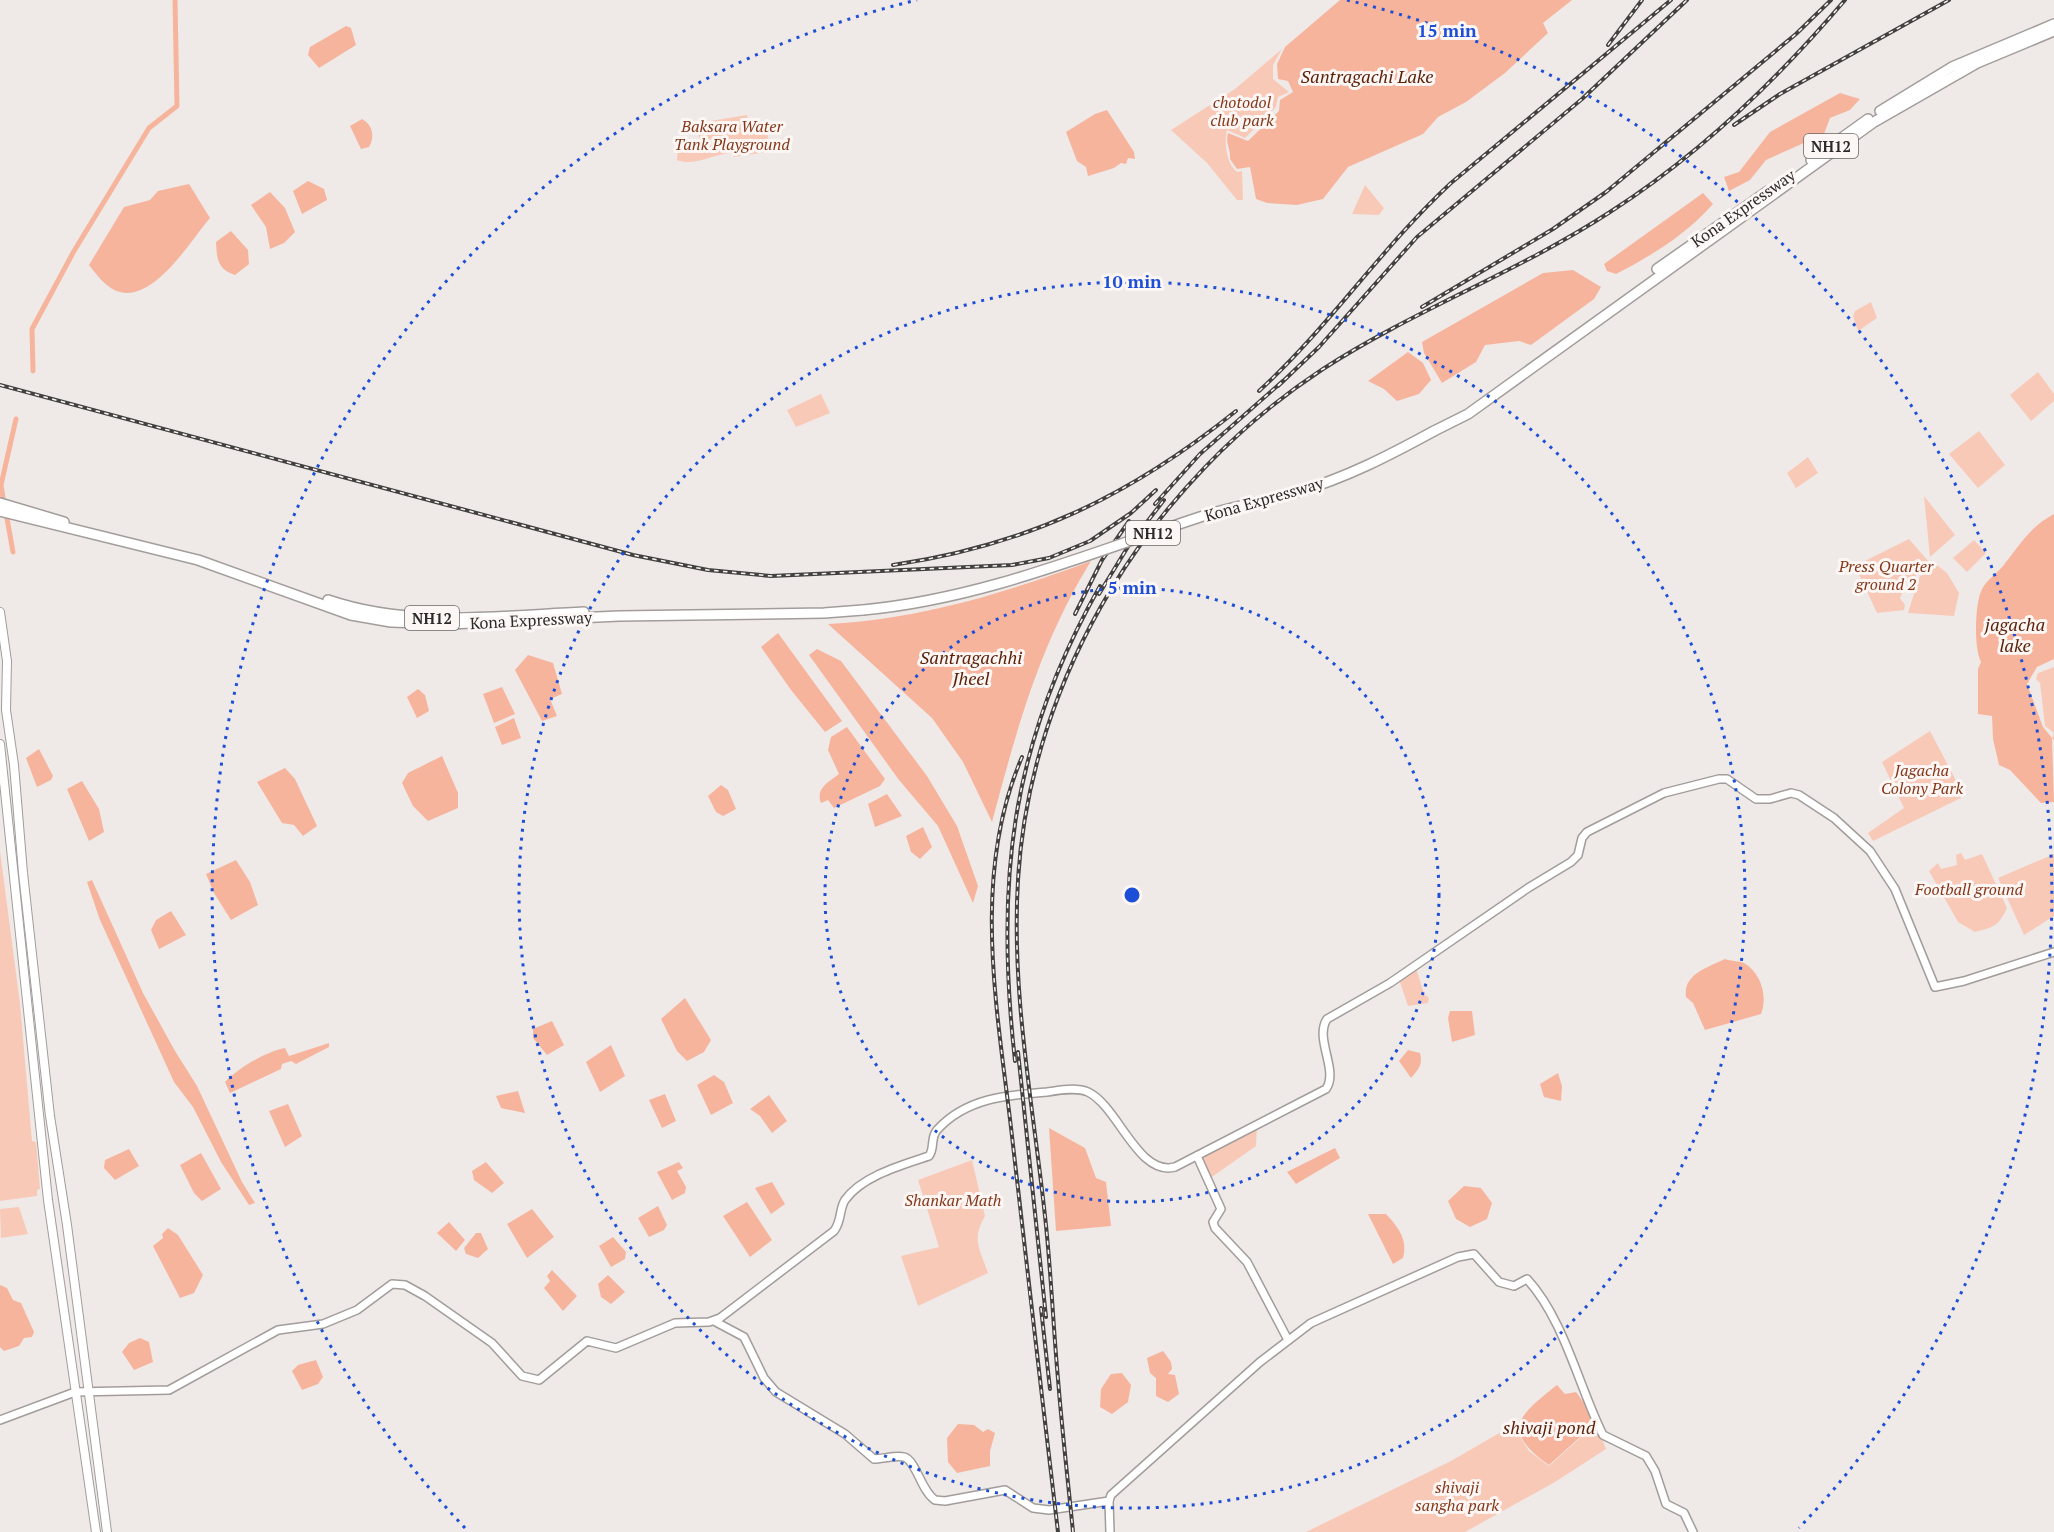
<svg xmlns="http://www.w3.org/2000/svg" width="2054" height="1532" viewBox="0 0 2054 1532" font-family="'PT Serif',serif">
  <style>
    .green { fill: #f9c9b8 }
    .water { fill: #f7b49d }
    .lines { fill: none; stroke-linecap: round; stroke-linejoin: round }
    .canal { stroke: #f7b49d; stroke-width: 5 }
    .secondary-casing { stroke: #a29d9b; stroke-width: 10 }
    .primary-casing { stroke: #a29d9b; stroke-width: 10 }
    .highway-casing { stroke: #a29d9b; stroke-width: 12 }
    .secondary { stroke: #fff; stroke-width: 7 }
    .primary { stroke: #fff; stroke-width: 8 }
    .highway { stroke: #fff; stroke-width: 9 }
    .rail-casing { stroke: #434140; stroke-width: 4 }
    .rail { stroke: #fcf7f5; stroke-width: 1.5; stroke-dasharray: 4.5; stroke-linecap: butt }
    .highway-bridge-casing { stroke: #a29d9b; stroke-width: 12; stroke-linecap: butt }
    .highway-bridge { stroke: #fff; stroke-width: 9 }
    .ring { fill: none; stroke: #1d4ed8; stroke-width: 3; stroke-dasharray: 3 6 }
    .labels { text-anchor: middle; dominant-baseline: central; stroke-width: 6; stroke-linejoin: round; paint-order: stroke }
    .shield { fill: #fcf7f5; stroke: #6a6866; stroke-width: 1.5 }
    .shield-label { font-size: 15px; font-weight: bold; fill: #2c2a29 }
    .park-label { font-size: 16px; font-style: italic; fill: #853719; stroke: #fcf7f5 }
    .street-label { font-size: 16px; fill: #2c2a29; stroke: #fcf7f5 }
    .water-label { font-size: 18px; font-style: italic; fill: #5c2109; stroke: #fcf7f5 }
    .centre { fill: #1d4ed8; stroke: #fcf7f5; stroke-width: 3 }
    .ring-label { font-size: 18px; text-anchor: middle; font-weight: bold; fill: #1d4ed8; stroke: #fcf7f5; stroke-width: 6; stroke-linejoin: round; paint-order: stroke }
  </style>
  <rect width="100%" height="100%" fill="#efeae8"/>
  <g class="green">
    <path d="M1282,49L1273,65V79L1289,92L1278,97L1276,107L1245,138L1227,130C1224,143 1226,163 1237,172L1242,171L1243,200H1237L1207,163L1171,130L1235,89Z"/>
    <path d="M747,115L749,126L765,122L771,151L734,157L731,153C713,154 694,167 677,160L678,148L699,143L698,123Z"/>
    <path d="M1365,185L1384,208L1379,215L1352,214Z"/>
    <path d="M1871,302L1877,318L1858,331L1853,316L1855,311Z"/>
    <path d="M2038,372L2054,394V401L2031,421L2010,395Z"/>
    <path d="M821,394L830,413L796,427L787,410Z"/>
    <path d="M1979,431L2005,465L1978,488L1949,454Z"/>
    <path d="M1808,457L1818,473L1796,488L1787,473Z"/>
    <path d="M1924,496L1955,535L1930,557Z"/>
    <path d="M1909,539L1928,561L1912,581L1907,582L1900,598L1905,605L1904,610L1877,613L1855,566Z"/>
    <path d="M1974,540L1986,553L1967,572L1953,558Z"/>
    <path d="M1933,562L1947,573L1959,593L1954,616L1908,613L1919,578Z"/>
    <path d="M2054,667V741L2052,738L2054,733L2045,726L2040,683L2036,679L2038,673Z"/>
    <path d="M1930,731L1962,792L1961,798L1873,841L1868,833L1904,808L1882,762Z"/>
    <path d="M0,851L20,1004L32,1141L36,1142L40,1189L37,1190V1196L0,1201Z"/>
    <path d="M1961,853L1965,860L1982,854L2007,908C1998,927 1994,927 1975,932L1958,922L1929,871L1938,863L1941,869L1957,865L1956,855Z"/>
    <path d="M2054,854V916L2024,935L1998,878Z"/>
    <path d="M1417,971L1424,994L1429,998L1428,1003L1408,1006L1399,979Z"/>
    <path d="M1257,1125L1256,1146L1209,1179L1199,1157Z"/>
    <path d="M972,1160L985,1216C971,1240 980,1249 988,1273L918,1306L901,1256L939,1247L918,1180Z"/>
    <path d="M19,1207L28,1234L1,1238L0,1209Z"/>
    <path d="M1593,1416L1606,1449L1555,1482L1465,1532H1306L1451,1461L1513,1425L1529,1451L1549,1466L1580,1438Z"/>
  </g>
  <g class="water">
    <path d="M1340,0H1572L1543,23L1548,33L1505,73L1466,102L1438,117L1423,134L1348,167L1323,199L1297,205L1267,203L1256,199L1250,167L1237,169L1230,159C1231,149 1225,143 1228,133L1248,141L1279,111L1280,100L1293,92L1288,81L1278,79L1277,64L1285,47Z"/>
    <path d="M346,26L351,28L356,45L319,68L308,55L310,47Z"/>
    <path d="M1840,93L1860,99L1850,110L1830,118L1824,134L1766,160L1750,180L1729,191L1724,177L1739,172L1770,132Z"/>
    <path d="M1107,110L1134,152L1135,159L1128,158L1126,164L1121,163L1114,168L1088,176L1086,167L1077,161L1066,132L1095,114Z"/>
    <path d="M362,119C373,125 375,137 369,147L361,149L350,126Z"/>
    <path d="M308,181L324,189L327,200L302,214L293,191Z"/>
    <path d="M189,184L210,218C191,240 155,301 120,292C107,289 97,275 89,265L124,207L150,200L158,191Z"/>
    <path d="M270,192L285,208L295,232L284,243L270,249L266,227L251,205Z"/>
    <path d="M1703,193L1713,204C1687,234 1651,256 1616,274L1607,271L1604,264Z"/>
    <path d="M231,231L248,250L249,264L235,275C217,269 217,259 216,242Z"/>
    <path d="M1573,270L1601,287L1594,299L1531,345L1519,341L1485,345L1476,362L1442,383L1424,353L1422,342L1543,273Z"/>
    <path d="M1408,352L1423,363L1431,380L1419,394L1397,401L1384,389L1368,381Z"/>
    <path d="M2054,514V659L2037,667L2027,684L2043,727L2052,738L2054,802L2041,803L2010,770L1999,765L1993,739L1992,716L1978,714V669L1981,662C1974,648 1975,610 1980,594C1985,579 1998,574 2006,562C2021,543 2031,526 2054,514Z"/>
    <path d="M1091,561C1040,644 1017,728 992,822L963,762L932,718L828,624C920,619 1005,593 1091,561Z"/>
    <path d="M778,633L842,721L825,732L791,690L761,647Z"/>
    <path d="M817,649L841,661L927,776L957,826L978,886L973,903L938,826L899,780L809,655Z"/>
    <path d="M528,655L553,663L562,694L550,699L557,716L542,721L515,670Z"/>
    <path d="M502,687L515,714L494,723L483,694Z"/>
    <path d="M418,689L425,695L429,711L417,718L407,697Z"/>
    <path d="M514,718L521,738L502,745L495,727Z"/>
    <path d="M847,727L885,779L880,786L834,808L828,800L821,803C815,788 829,782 839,774L828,750L831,737Z"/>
    <path d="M39,749L53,776L51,780L37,787L26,758Z"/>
    <path d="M442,756L458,793V808L428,821L413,806L402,783L408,773Z"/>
    <path d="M285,768L295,779L317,826L303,836L294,825L282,823L257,782Z"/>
    <path d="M82,781L99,809L104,832L89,841L67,789Z"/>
    <path d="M721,785L728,790L736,809L723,816L716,812L708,796Z"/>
    <path d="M887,794L902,816L875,827L868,804Z"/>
    <path d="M923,827L932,847L920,859L911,852L906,836Z"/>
    <path d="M236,860L250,882L258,905L231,920L214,893L206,874Z"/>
    <path d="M92,880L143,993L175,1051L197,1086L242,1182L255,1203L249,1205L221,1162L193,1107L174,1082L100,920L87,882Z"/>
    <path d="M171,911L186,935L159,949L151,930L156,920Z"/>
    <path d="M1725,959C1730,961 1739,961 1744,963C1761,973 1768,996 1761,1014L1705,1030L1693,1003L1686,997C1683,974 1707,968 1725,959Z"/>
    <path d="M685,998L711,1040L704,1052L687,1061L677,1051L661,1019Z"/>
    <path d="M1450,1011H1472L1475,1035L1452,1042L1448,1018Z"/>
    <path d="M552,1021L564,1045L547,1055L533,1038V1029Z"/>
    <path d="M329,1043V1047L296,1064L291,1061L282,1064L281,1069L230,1093L225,1082C238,1068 267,1051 285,1048L289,1056Z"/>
    <path d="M611,1045L625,1076L600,1092L586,1062Z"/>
    <path d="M1408,1050L1420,1053C1423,1064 1419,1069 1411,1078L1399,1061Z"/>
    <path d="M1558,1073L1562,1086L1561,1101L1544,1097L1540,1084Z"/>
    <path d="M714,1075L724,1082L733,1103L711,1115L697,1085Z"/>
    <path d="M518,1091L525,1113L501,1108L496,1096Z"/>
    <path d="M665,1094L676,1121L662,1128L649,1100Z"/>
    <path d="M769,1095L787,1121L772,1133L760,1116L750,1109Z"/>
    <path d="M288,1104L302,1136L285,1147L269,1111Z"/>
    <path d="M1049,1128L1085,1148L1096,1178L1106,1182L1111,1226L1056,1231Z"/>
    <path d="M1335,1148L1340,1158L1296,1184L1287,1172Z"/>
    <path d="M129,1149L139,1166L115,1180L104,1168L105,1160Z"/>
    <path d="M201,1153L221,1189L202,1201L194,1193L180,1165Z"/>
    <path d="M486,1162L504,1183L492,1193L474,1180L472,1171Z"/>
    <path d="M679,1162L683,1168L677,1171L686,1187L685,1193L672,1200L657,1172Z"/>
    <path d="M772,1182L785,1204L771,1214L755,1188Z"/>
    <path d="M1464,1186L1481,1188L1492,1203L1487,1219L1470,1227L1456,1219L1448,1201Z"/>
    <path d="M747,1202L772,1240L750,1257L723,1216Z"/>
    <path d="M658,1206L667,1225L664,1230L649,1237L638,1218Z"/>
    <path d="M532,1209L554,1237L527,1258L507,1224Z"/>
    <path d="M1368,1214H1386C1398,1227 1408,1239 1403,1258L1393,1264Z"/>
    <path d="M449,1222L465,1240L456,1251L437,1233Z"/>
    <path d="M168,1228L178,1235L203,1275L194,1293L180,1298L153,1246L163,1238L162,1234Z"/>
    <path d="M476,1233H481L488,1249L478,1258L466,1254L464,1248Z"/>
    <path d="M613,1237L626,1252L625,1259L611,1267L599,1246Z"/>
    <path d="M552,1270L577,1296L563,1311L544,1288L550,1281L547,1276Z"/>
    <path d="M608,1275L625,1292L611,1304L601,1297L598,1284Z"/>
    <path d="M0,1285L7,1288L13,1300L21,1303L34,1332L32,1337L24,1338L19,1346L4,1351L0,1347Z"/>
    <path d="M140,1338L149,1342L153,1362L134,1370L122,1352L129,1343Z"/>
    <path d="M1163,1351L1171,1362L1172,1369L1168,1374L1175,1375L1179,1394L1168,1402L1156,1396V1378L1150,1373L1147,1358Z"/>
    <path d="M316,1360L323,1377L318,1384L302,1390L292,1371L298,1365Z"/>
    <path d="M1122,1373L1131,1385L1128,1402L1112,1414L1100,1407L1101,1389L1111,1374Z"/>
    <path d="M1557,1385L1565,1394L1576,1392L1593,1415L1579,1438L1549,1465C1500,1430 1518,1416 1557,1385Z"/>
    <path d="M958,1424L974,1425L983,1432L988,1429L995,1433L990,1451V1466L957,1473L948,1462L947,1438Z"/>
  </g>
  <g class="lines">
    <g class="canal">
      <path d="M33,371L32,329L74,251L149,128L177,106L175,0"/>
      <path d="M4,504L1,485L16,419"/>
      <path d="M6,513L13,552"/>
    </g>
    <defs>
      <g id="secondary">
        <path d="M1197,1156L1221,1209L1213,1222L1215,1228L1247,1262L1288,1340"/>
        <path d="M714,1321L744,1337L764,1378L776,1392L845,1434L874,1459C882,1459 896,1455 904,1457C916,1460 921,1491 935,1500L945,1501L1005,1490L1033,1508L1049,1510L1109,1501L1111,1495L1260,1362L1311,1323L1458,1257L1474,1254L1499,1282L1514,1286L1527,1279C1564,1319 1579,1387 1603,1435L1646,1456L1655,1471L1666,1504L1684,1513L1693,1532"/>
        <path d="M0,1420L75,1392L169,1390L278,1330L323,1324L357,1310L392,1284L405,1285L425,1296L492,1343L522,1376L539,1380L587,1341L616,1348L675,1323L709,1322L720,1318L834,1231C842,1221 839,1209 845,1200C862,1176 902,1165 929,1156C935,1148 930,1138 937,1130C966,1098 1007,1095 1047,1092C1059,1090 1077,1087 1088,1092C1118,1106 1138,1177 1175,1167L1326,1089C1339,1070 1314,1039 1327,1019L1390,983L1528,888L1571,862L1578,855L1582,838L1587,832L1664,793L1719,779H1727L1756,799H1770L1791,793L1799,795L1834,818L1870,851L1895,889L1935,987L1964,981L2054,952"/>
        <path d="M1109,1501L1110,1532"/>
      </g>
      <g id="primary">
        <path d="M0,612L7,661L6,710L14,765L23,873L50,1116L67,1225L107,1532"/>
        <path d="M0,744L48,1200L96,1532"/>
      </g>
      <g id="highway">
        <path d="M1880,111L1952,67L2054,24"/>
        <path d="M1811,160L1868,119"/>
        <path d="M1657,269L1768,191"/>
        <path d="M1434,431L1468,414L1874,122L1977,63L2054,31"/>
        <path d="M0,503L64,522"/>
        <path d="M0,511L198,560L351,615L391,622L450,624L619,616L824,613L863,610"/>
        <path d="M328,600C410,628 499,616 584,612"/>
      </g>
    </defs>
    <use href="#secondary" class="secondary-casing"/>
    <use href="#primary" class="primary-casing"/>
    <use href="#highway" class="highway-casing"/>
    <use href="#secondary" class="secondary"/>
    <use href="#primary" class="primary"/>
    <use href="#highway" class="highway"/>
    <defs>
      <g id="rail">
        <path d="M1608,45L1642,0"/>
        <path d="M1734,125L1780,94L1949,0"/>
        <path d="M1422,307L1553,229L1606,192L1796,34L1831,0"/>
        <path d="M0,385L633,555L708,570L771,576L1012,565L1049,558L1090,541L1131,513L1156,490"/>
        <path d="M1278,386L1319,347L1417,237L1582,99L1687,0"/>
        <path d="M1259,391C1329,327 1381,248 1451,183L1671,0"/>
        <path d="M1155,504L1200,454L1283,381"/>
        <path d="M893,565C1028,545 1130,496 1236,411"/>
        <path d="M1099,594L1129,545L1164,500"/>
        <path d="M1075,614L1102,560L1129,521"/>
        <path d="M1022,757C969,880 999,1017 1013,1145C1027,1274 1043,1403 1058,1532"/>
        <path d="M1018,1052L1046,1317"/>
        <path d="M1015,1061C995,882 1010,745 1100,586"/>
        <path d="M1041,1308L1050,1389"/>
        <path d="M1073,1532C1068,1481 1062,1430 1058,1379C1053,1324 1051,1270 1045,1216C1033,1105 1011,992 1018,880C1030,675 1152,481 1323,369C1414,310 1518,272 1610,212C1699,155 1777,80 1845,0"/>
      </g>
    </defs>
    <use href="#rail" class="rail-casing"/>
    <use href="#rail" class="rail"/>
    <defs>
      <path id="highway-bridge" d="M863,610C981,599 1088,554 1200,517C1232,506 1265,502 1297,492C1346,478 1390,455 1434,431"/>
    </defs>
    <use href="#highway-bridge" class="highway-bridge-casing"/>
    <use href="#highway-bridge" class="highway-bridge"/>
  </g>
  <g class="ring">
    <circle cx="1132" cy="895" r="307"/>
    <circle cx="1132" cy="895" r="613"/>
    <path d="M465 1528A920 920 0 0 1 917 0M1347 0A920 920 0 0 1 1799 1528"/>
  </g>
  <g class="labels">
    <g class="shield">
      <rect x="1804" y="134" width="54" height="24" rx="4.5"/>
      <rect x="1126" y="521" width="54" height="24" rx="4.5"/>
      <rect x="405" y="606" width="54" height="24" rx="4.5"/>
    </g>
    <g class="shield-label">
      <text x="1831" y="146">NH12</text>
      <text x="1153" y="533">NH12</text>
      <text x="432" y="618">NH12</text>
    </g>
    <g class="park-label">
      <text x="1242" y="102">chotodol<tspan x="1242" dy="18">club park</tspan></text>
      <text x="732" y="126">Baksara Water<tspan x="732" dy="18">Tank Playground</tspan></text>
      <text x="1886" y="566">Press Quarter<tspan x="1886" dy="18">ground 2</tspan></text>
      <text x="1922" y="770">Jagacha<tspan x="1922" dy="18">Colony Park</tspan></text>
      <text x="1969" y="889">Football ground</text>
      <text x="953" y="1200">Shankar Math</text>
      <text x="1457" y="1487">shivaji<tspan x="1457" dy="18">sangha park</tspan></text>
    </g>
    <g class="street-label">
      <text transform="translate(1743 208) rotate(-35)">Kona Expressway</text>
      <text transform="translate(1264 499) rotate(-16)">Kona Expressway</text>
      <text transform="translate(531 620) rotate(-3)">Kona Expressway</text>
    </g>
    <g class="water-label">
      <text x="1367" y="76">Santragachi Lake</text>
      <text x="2015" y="624">jagacha<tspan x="2015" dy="21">lake</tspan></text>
      <text x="971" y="657">Santragachhi<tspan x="971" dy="21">Jheel</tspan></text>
      <text x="1549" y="1427">shivaji pond</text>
    </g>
  </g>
  <circle cx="1132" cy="895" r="9" class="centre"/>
  <g class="ring-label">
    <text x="1447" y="37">15 min</text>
    <text x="1132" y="288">10 min</text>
    <text x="1132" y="594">5 min</text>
  </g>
</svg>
